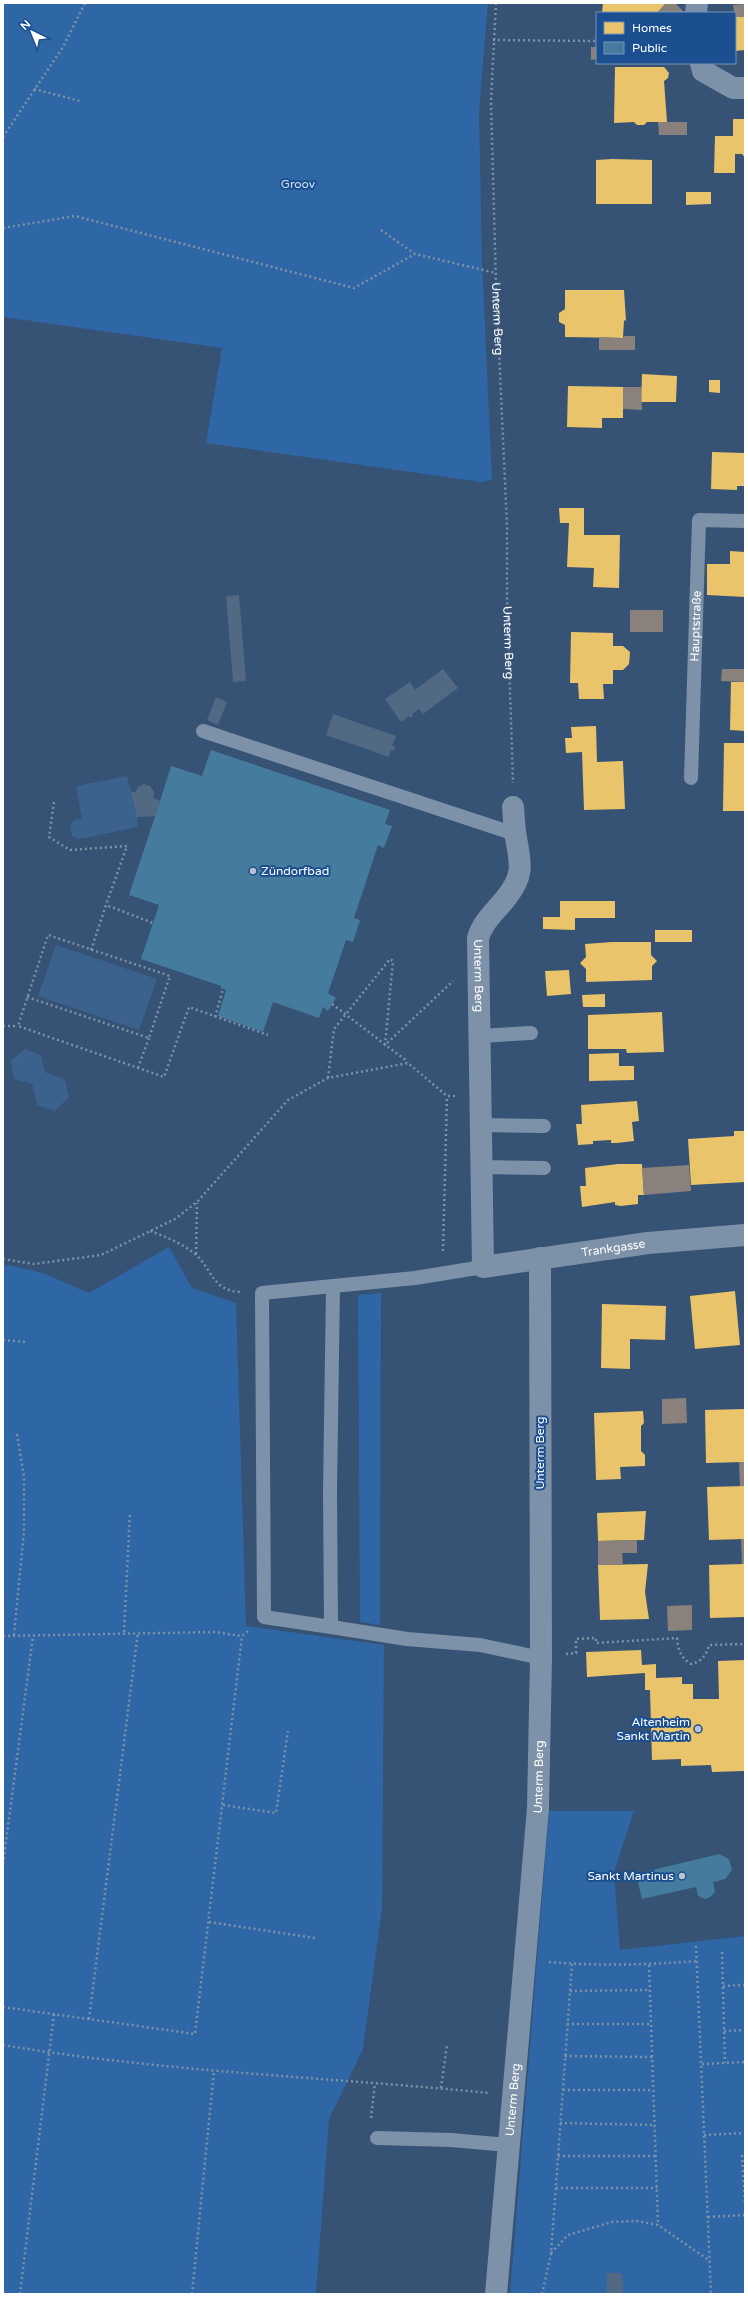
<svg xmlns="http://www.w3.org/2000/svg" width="748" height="2297" viewBox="0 0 748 2297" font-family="'Varela Round',sans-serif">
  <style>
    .green { fill: #2f66a5 }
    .water { fill: #3b618d }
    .homes { fill: #e9c46a }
    .public { fill: #457b9d }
    .industry { fill: #8a817c }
    .building { fill: #526984 }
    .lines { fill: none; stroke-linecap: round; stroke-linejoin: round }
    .path { stroke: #7d92a8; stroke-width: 2.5; stroke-dasharray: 2 3; stroke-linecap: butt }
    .service { stroke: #7d92a8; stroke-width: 14 }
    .minor { stroke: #7d92a8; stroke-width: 22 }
    .poi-dot { fill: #b9c2ce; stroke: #1b4f8f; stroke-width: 1.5 }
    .labels { text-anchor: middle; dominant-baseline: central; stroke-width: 4; stroke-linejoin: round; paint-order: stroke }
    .park-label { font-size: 12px; fill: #cfe3fa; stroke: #1b4f8f }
    .street-label { font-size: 12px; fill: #fff; stroke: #1b4f8f }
    .poi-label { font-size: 12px; fill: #fff; stroke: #1b4f8f; text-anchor: end }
  </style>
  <rect width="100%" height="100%" fill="#365274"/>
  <g class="green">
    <path d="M3,3H488L479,113L482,260L492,480L481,482L206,443L222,348L3,317Z"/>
    <path d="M169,1247L192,1288L236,1303L246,1626L384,1645L382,1908L363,2049L329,2119L316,2294H3V1264L43,1273L89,1293Z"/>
    <path d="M381,1293L380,1625L360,1622L358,1295Z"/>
    <path d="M549,1811H634L614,1872L620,1950L745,1936V2294H510Z"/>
  </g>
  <g class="water">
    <path d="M127,776L131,791L135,793L138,787L144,784L152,789L154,798L160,801L155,816L137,817L138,827L85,838L77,839L72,836L70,826L74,820L82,818L76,786Z"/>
    <path d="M56,945L157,979L139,1030L38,996Z"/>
    <path d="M25,1049L41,1055L45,1072L65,1080L69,1098L54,1111L37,1105L32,1084L14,1079L11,1061Z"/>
  </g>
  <g class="homes">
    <path d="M603,3H666L657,13H602Z"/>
    <path d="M735,17H745V50L735,51Z"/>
    <path d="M615,67H664L669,73L668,78L664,81L667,122H647L644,125H637L634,122L614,123Z"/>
    <path d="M733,119H745V158L742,154H735V173H714L715,136H733Z"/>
    <path d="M612,159L652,160V204H596V160Z"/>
    <path d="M686,192H711V204L686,205Z"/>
    <path d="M565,290H624L626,321L624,320L623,338L565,337V325L559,322V313L565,309Z"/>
    <path d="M642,374L677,376L676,402H641Z"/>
    <path d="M709,380H720V393L709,392Z"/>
    <path d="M568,386L623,387V418H602V428L567,427Z"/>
    <path d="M712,452L745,453V486H737V490L711,489Z"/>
    <path d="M559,508H584V535H620L619,588L593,587L594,568L567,567L569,523H560Z"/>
    <path d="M730,551L745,552V597L707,595V564H730Z"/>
    <path d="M571,632L613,633V646H623L630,652L629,664L623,670H613V684H603L604,699H579L578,683H570Z"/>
    <path d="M731,682H745V731L730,730Z"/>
    <path d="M596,726L597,762L623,761L625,809L584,810L582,752L566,753L565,738H572L571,727Z"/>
    <path d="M724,743H745V811H723Z"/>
    <path d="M560,901H615V918H575V930L543,929V917H560Z"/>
    <rect x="655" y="930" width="37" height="12"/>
    <path d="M612,942H651V955L657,961L652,966V980L586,982V969L580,963L586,957L585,944Z"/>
    <path d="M569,970L571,994L547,996L545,971Z"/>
    <path d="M605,994V1007H583L582,995Z"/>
    <path d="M662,1012L664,1052L627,1053L626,1049H588V1015Z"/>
    <path d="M619,1053V1066H634V1080L589,1081V1054Z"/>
    <path d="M637,1101L639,1121L632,1122L634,1141L617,1143H611V1140L593,1141V1144L578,1145L576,1124H582L581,1105Z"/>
    <path d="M734,1131H745V1182L691,1185L688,1139L734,1136Z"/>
    <path d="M618,1164H642L644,1195H638V1204L621,1206L615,1205V1202L582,1207L580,1186H586L585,1168Z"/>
    <path d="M735,1291L740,1345L695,1349L690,1296Z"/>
    <path d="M602,1304L666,1306L665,1340L630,1339V1369L601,1368Z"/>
    <path d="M745,1409V1462L706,1463L705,1410Z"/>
    <path d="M643,1411L644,1423L641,1426V1451L645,1455V1466L620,1467L621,1479L596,1480L594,1413Z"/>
    <path d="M745,1486V1539L709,1540L707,1487Z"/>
    <path d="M646,1511L644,1540L598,1541L597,1513Z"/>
    <path d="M648,1564L645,1592L649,1619L600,1620L598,1565Z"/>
    <path d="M742,1564H745V1617L710,1618L709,1565Z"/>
    <path d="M641,1650L642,1665L656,1664V1678L682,1677V1684H693V1699H719L718,1661L745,1660V1771L712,1772L711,1765L681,1766V1759L652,1760L650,1690H645V1673L587,1677L586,1652Z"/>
  </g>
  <g class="public">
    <path d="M211,750L390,810L385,824L392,826L384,848L378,845L354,918L360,920L353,942L346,940L328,993L336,998L328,1011L323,1007L319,1018L273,1002L263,1032L218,1016L226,990L221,988V986L141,959L159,905L129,895L160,801L171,766L202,776Z"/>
    <path d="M719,1854L729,1859L732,1870L725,1879L713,1882L715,1892L710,1897L705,1899L698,1896L696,1887L642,1899L636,1874Z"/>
  </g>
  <g class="industry">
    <path d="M666,3H675L685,13H657Z"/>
    <path d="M745,4V17H735L733,5Z"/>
    <path d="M591,47H597V59L591,60Z"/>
    <path d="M658,122H687V135H659Z"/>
    <path d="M624,336H635V350H599V337L623,338Z"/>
    <path d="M623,387H641L642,410L623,409Z"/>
    <rect x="630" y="610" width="33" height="22"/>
    <path d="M722,669H745V682L721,681Z"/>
    <path d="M689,1165L691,1191L644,1195L642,1168Z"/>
    <path d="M686,1398L687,1423L662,1424V1399Z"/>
    <path d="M739,1462H745V1486H740Z"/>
    <path d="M741,1539H745V1564H742Z"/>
    <path d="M637,1540V1553H622L623,1565H598V1541Z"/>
    <path d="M692,1605V1630L668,1631L667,1606Z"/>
  </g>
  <g class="building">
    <path d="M239,595L246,681L233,682L226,596Z"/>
    <path d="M443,669L458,688L423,714L419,709L412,714L413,716L411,718L409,716L401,722L385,699L410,682L415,690Z"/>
    <path d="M216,697L227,702L218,725L207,720Z"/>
    <path d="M333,714L396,736L392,746L395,747L394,751L391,750L389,757L326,735Z"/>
    <path d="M144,784L150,786L154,792L153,798L160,801L155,816L137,817L131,791L135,793L138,787Z"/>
    <path d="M606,2273H622L623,2294H607Z"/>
  </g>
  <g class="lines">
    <g class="path">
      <path id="s1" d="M496,3L491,101L496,285L507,526V597L513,783"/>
      <path d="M493,40L597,41"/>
      <path d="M34,89L80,101"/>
      <path d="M3,137L63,47L85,3"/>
      <path d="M3,228L75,216L354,288L415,254"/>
      <path d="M381,230L415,254L496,273"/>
      <path d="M54,802L49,837L70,850L127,846L106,905"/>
      <path d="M91,950L106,905L153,923"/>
      <path d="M27,997L149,1038L170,976L48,935L18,1026L164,1077L189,1007L268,1035"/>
      <path d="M332,1004L408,1062"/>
      <path d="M215,1017L223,989"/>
      <path d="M3,1026H18"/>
      <path d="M138,1068L149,1038"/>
      <path d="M328,1078L334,1029L390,959L393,961L385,1045L453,981"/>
      <path d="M150,1231C166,1237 182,1243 195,1254C212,1268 211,1290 240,1292"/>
      <path d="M443,1251L447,1096"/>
      <path d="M196,1254L197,1203"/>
      <path d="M3,1259L34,1264L101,1255L175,1219L197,1202L288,1100L328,1078L408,1063L447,1096H456"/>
      <path d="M3,1340L27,1342"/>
      <path d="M124,1632L130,1513"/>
      <path d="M14,1635L24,1531V1477L17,1434"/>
      <path d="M3,1636L215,1632L242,1636L248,1631"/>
      <path d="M566,1654L576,1653V1639L596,1638V1643L677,1638C678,1650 681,1658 691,1664C701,1662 706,1656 709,1645L745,1644"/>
      <path d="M223,1805L276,1813L288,1731"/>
      <path d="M3,1864L33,1636"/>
      <path d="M209,1922L315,1938"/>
      <path d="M696,1946L711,2294"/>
      <path d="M722,1952L725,2063"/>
      <path d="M549,1962C599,1966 647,1965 697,1961"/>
      <path d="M649,1965L658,2225"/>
      <path d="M723,1986L745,1985"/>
      <path d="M570,1991L650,1990"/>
      <path d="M3,2007L195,2034L242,1636"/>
      <path d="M89,2019L138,1632"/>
      <path d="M567,2024H651"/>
      <path d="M724,2031L745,2030"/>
      <path d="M3,2045C163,2072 327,2077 489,2093"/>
      <path d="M565,2056L652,2057"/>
      <path d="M702,2064L745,2062"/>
      <path d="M441,2088L447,2045"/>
      <path d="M563,2090H653"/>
      <path d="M371,2118L375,2083"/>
      <path d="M560,2123L654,2125"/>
      <path d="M704,2135L745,2133"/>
      <path d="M742,2155L745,2205"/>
      <path d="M558,2156H656"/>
      <path d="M556,2188H657"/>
      <path d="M708,2217L745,2215"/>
      <path d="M551,2253L568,2235L612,2222L637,2221L658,2225L710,2261"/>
      <path d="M20,2294L54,2014"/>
      <path d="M192,2294L214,2070"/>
      <path d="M542,2294L551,2254L572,1964"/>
    </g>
    <g class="service">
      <path d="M203,731L515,834"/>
      <path id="s2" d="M691,778L699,520L745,521"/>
      <path d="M480,1036L531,1033"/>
      <path d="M482,1125L544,1126"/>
      <path d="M483,1167L544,1168"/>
      <path d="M333,1287L330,1491L331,1627L407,1639L480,1645L541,1658"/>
      <path d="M331,1627L264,1617L262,1293L415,1278L483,1267"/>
      <path d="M377,2138L451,2140L508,2145"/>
    </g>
    <g class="minor">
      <path d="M696,13L697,3"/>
      <path d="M701,63L703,71L733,88H745"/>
      <path id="s3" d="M513,807C514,817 514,828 516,838C521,864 524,876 506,898C495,912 483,921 478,938L483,1267L648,1243L745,1235"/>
      <path id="s4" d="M496,2294L538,1808L541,1658L540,1258"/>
    </g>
  </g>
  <g class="poi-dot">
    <circle cx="253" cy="871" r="4"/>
    <circle cx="698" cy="1729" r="4"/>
    <circle cx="682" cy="1876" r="4"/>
  </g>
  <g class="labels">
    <g class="park-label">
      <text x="298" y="184">Groov</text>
    </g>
    <g class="street-label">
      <text stroke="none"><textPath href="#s1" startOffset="316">Unterm Berg</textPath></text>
      <text stroke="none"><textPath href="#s2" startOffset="152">Hauptstraße</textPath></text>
      <text stroke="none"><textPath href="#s1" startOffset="640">Unterm Berg</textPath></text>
      <text stroke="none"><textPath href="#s3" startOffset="182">Unterm Berg</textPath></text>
      <text stroke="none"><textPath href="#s3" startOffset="605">Trankgasse</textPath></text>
      <text transform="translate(540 1453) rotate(-90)">Unterm Berg</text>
      <text stroke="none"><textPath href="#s4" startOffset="519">Unterm Berg</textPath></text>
      <text stroke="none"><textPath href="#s4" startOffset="195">Unterm Berg</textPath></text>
    </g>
    <g class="poi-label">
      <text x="261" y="871" text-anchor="start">Zündorfbad</text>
      <text x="690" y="1722">Altenheim<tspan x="690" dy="14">Sankt Martin</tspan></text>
      <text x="674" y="1876">Sankt Martinus</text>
    </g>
  </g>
  <rect width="748" height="2297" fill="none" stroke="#ffffff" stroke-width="8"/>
  <rect x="596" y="12" width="140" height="52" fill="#1b4f8f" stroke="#7695bc"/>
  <rect x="604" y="22" width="20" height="12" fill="#e9c46a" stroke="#7695bc"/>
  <text x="632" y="32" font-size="12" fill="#ffffff">Homes</text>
  <rect x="604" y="42" width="20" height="12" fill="#457b9d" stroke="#7695bc"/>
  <text x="632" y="52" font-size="12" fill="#ffffff">Public</text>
  <g transform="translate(32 32) rotate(317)" stroke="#1b4f8f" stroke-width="3" paint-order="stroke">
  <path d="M0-3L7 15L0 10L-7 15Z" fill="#ffffff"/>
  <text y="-6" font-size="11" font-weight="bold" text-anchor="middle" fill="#ffffff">N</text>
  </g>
</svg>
